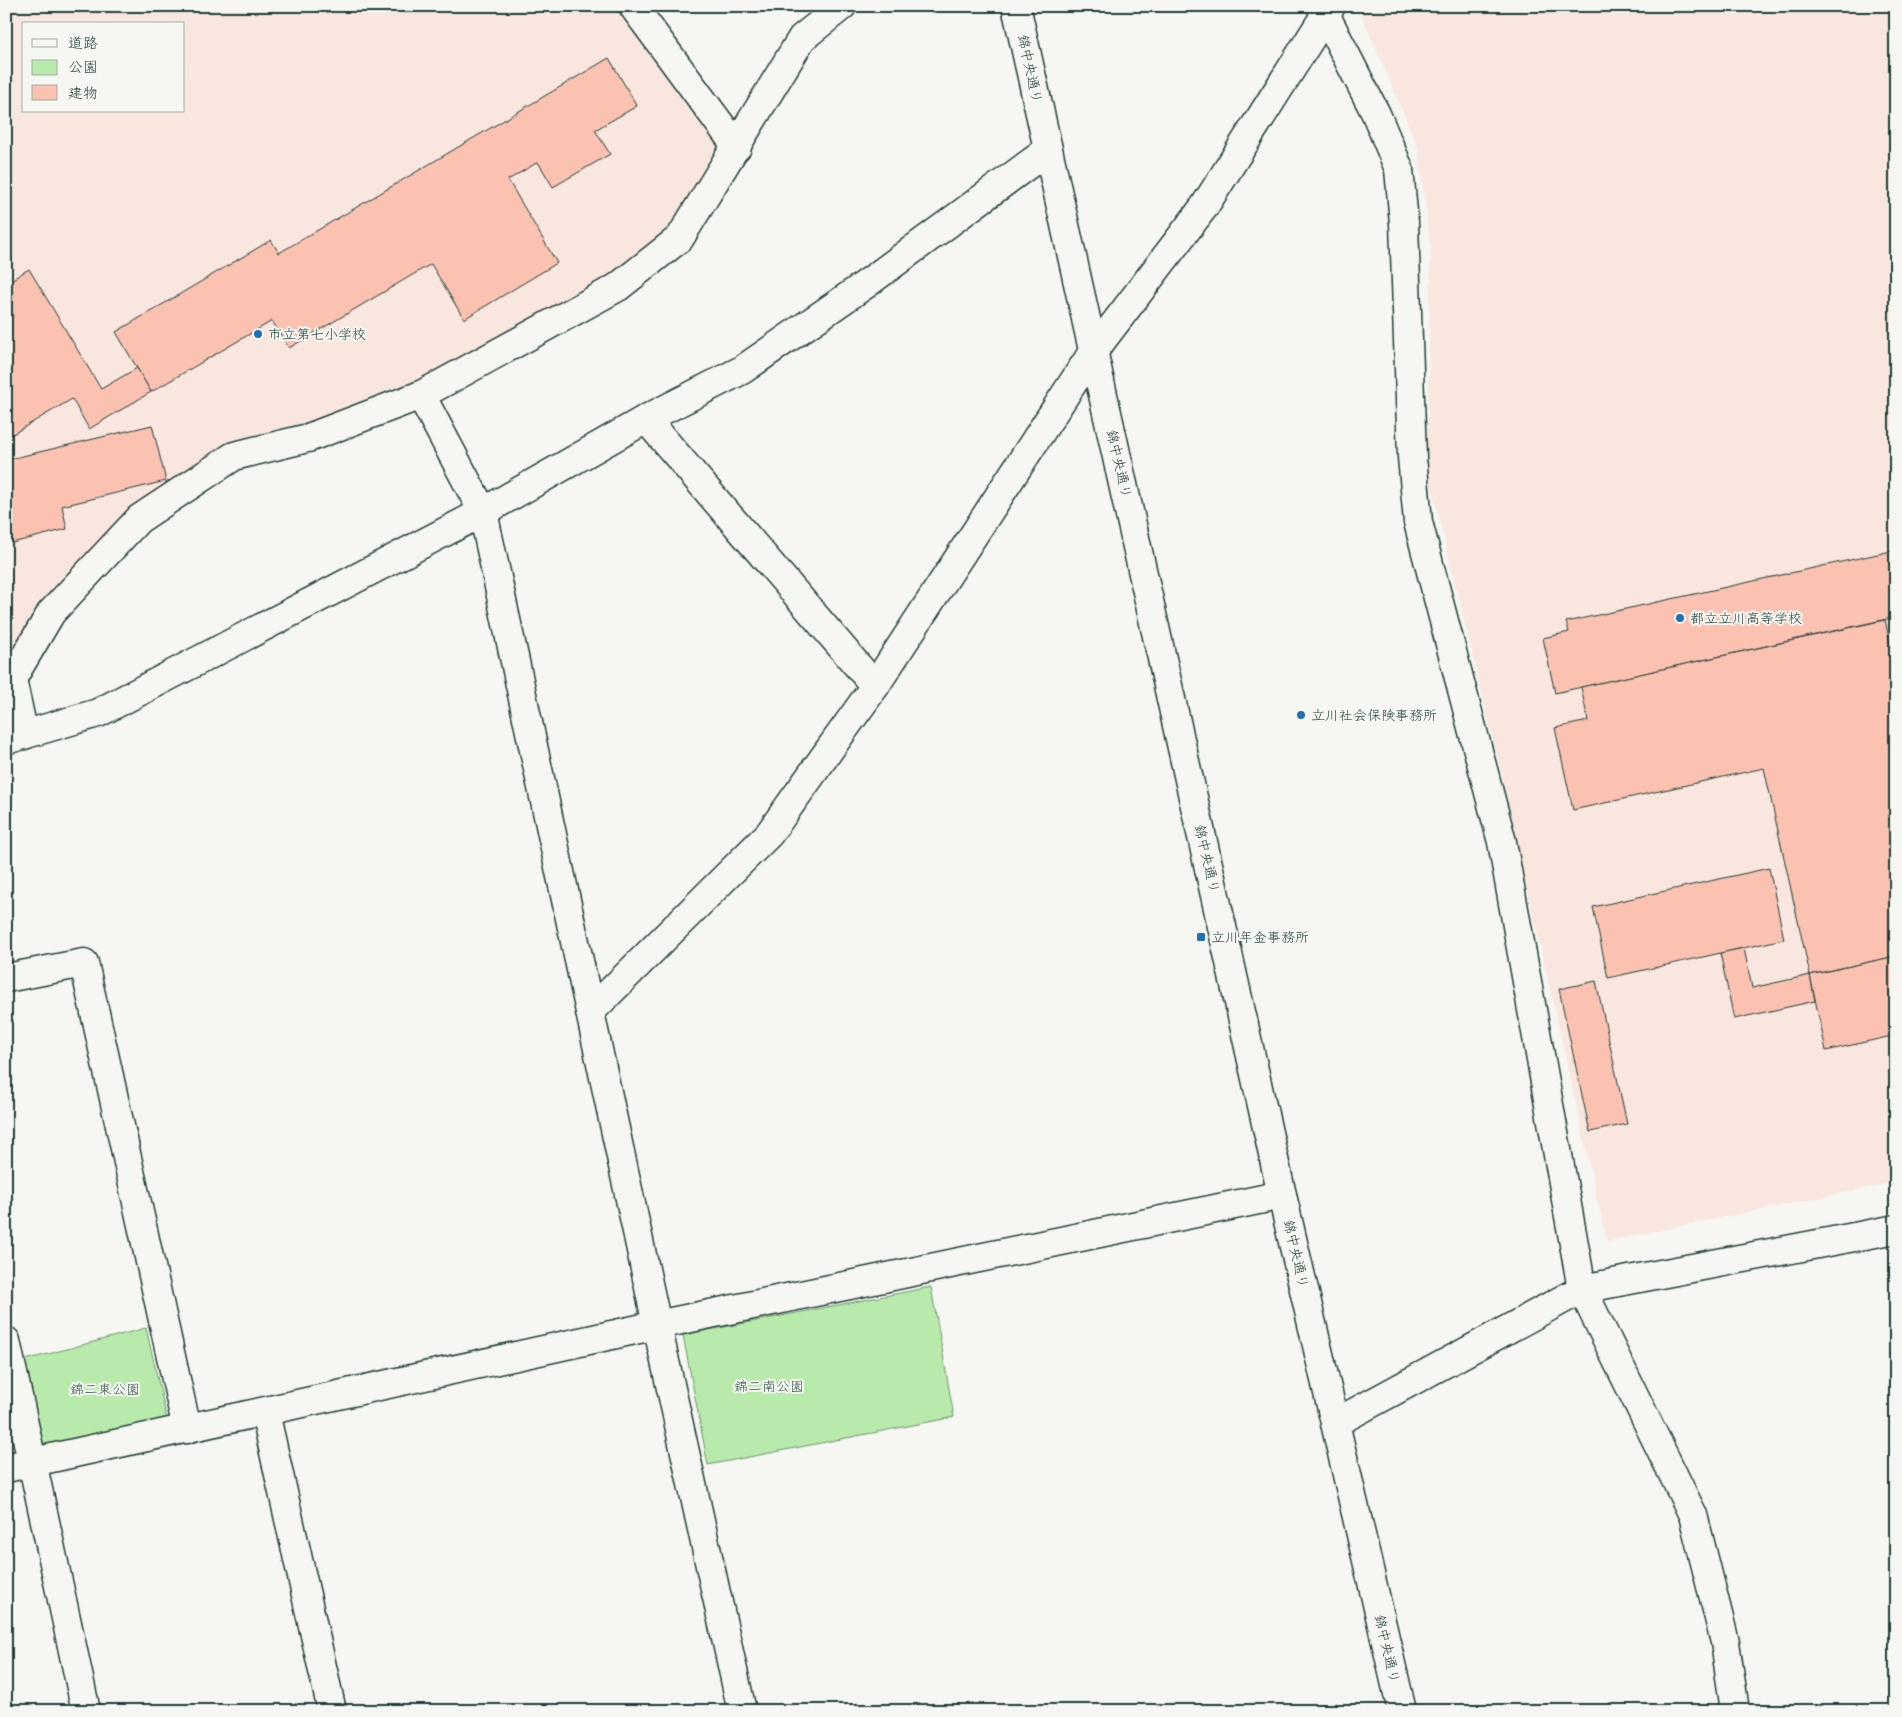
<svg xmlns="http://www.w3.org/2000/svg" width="1902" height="1717" viewBox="0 0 1902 1717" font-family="Sriracha,'Klee One',sans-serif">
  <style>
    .built { fill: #f8e6df; fill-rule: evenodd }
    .green { fill: #b8ebab; stroke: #6c9470 }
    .building { fill: #fbc2b2; stroke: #1f3d34 }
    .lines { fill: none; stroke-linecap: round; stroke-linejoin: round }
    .minor-casing { stroke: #1f3d34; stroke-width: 31 }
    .minor { stroke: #f6f6f2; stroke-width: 28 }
    .poi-dot { fill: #1f6fb2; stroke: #f6f6f2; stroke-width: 2 }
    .labels { text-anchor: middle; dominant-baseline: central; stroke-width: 4; stroke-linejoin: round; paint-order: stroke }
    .street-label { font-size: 14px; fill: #1f3d34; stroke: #f6f6f2 }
    .poi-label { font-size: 14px; fill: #1f3d34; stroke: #f6f6f2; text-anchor: start }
    .park-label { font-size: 14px; fill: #365746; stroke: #f6f6f2 }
  </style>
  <rect width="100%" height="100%" fill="#f6f6f2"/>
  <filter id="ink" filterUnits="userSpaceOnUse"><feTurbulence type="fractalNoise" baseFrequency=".02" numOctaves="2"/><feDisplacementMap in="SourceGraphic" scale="10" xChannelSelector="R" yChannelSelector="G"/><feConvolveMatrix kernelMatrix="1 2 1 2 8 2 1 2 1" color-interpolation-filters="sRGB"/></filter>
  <g filter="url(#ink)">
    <g class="built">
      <path d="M6,6H615L724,153L674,232L612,279L406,388L306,432L229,447L49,598L12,650L6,644ZM24,24H184V111H24Z"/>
      <path d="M1363,6H1896V1182L1607,1241L1500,769L1427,467L1431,249L1418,147L1360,11Z"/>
    </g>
    <g class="green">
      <path d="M931,1287L954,1417L708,1465L683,1335Z"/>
      <path d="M146,1328L168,1424L39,1455L18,1362Z"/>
    </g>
    <g class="building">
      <path d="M609,58L637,106L595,130L610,154L553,187L538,162L508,180L557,263L464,319L431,264L289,348L272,321L151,392L116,332L271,240L279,253Z"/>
      <path d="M29,269L101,389L137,368L151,392L89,429L72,399L6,438V283Z"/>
      <path d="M152,425L166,481L62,506L67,529L12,543L6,520V460Z"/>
      <path d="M1896,550V617L1555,693L1543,638L1569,632L1566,622Z"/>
      <path d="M1885,620L1896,670V956L1810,975L1764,768L1573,810L1555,728L1588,721L1581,687Z"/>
      <path d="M1769,868L1784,939L1608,978L1593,907Z"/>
      <path d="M1744,948L1752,988L1810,975L1815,1001L1734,1019L1720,953Z"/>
      <path d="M1896,956V1035L1826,1051L1810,975Z"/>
      <path d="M1596,981L1627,1124L1590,1132L1559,989Z"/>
    </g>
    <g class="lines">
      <defs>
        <g id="minor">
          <path d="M633,6L737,147"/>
          <path d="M1016,6L1282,1195L1402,1711"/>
          <path d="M1321,6L1376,114L1399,169L1404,223L1412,457L1418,522L1502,842L1582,1289L1693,1515L1725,1642L1735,1711"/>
          <path d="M646,419L875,686"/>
          <path d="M6,672L12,679L24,735"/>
          <path d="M12,679L51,613L139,519L234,456L308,438L421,395"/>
          <path d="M6,740L98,713L483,512L646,419L742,370L866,284L1048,150"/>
          <path d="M6,978L84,963L187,1429"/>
          <path d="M591,1011L769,834L875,686L1093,352L1204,207L1331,6"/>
          <path d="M6,1341L86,1711"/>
          <path d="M265,1412L332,1711"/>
          <path d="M1335,1423L1582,1289L1896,1229"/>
          <path d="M6,1468L657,1325L1282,1195"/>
          <path d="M742,1711L657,1325L483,512L421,395L618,287L680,238L802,38L842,6"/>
        </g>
      </defs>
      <use href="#minor" class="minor-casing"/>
      <use href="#minor" class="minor"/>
    </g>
  </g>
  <g class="poi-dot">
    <circle cx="258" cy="334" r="5"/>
    <circle cx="1680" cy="618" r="5"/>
    <circle cx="1301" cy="715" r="5"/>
    <rect x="1196" y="932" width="10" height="10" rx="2.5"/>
  </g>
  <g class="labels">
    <g class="street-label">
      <text transform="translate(1030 69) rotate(78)">錦中央通り</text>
      <text transform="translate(1119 464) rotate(77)">錦中央通り</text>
      <text transform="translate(1207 859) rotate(77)">錦中央通り</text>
      <text transform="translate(1296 1254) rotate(77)">錦中央通り</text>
      <text transform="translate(1387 1649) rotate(77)">錦中央通り</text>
    </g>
    <g class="poi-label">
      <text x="268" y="334">市立第七小学校</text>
      <text x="1690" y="618">都立立川高等学校</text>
      <text x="1311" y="715">立川社会保険事務所</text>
      <text x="1211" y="937">立川年金事務所</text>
    </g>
    <g class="park-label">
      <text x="769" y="1386">錦二南公園</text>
      <text x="105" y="1389">錦二東公園</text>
    </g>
  </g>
  <rect width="1902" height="1717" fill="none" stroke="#f6f6f2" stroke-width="25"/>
  <rect x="12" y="12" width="1877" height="1692" fill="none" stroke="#1f3d34" stroke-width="2" filter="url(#ink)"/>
  <rect x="22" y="22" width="162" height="90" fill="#f6f6f2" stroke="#a0aca6"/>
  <rect x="32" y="39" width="25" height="8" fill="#f6f6f2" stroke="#a0aca6"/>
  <text x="68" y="48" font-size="15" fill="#1f3d34">道路</text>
  <rect x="32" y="60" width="25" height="15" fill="#b8ebab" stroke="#a0aca6"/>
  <text x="68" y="72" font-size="15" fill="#1f3d34">公園</text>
  <rect x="32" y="85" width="25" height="15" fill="#fbc2b2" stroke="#a0aca6"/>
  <text x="68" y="98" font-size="15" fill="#1f3d34">建物</text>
</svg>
